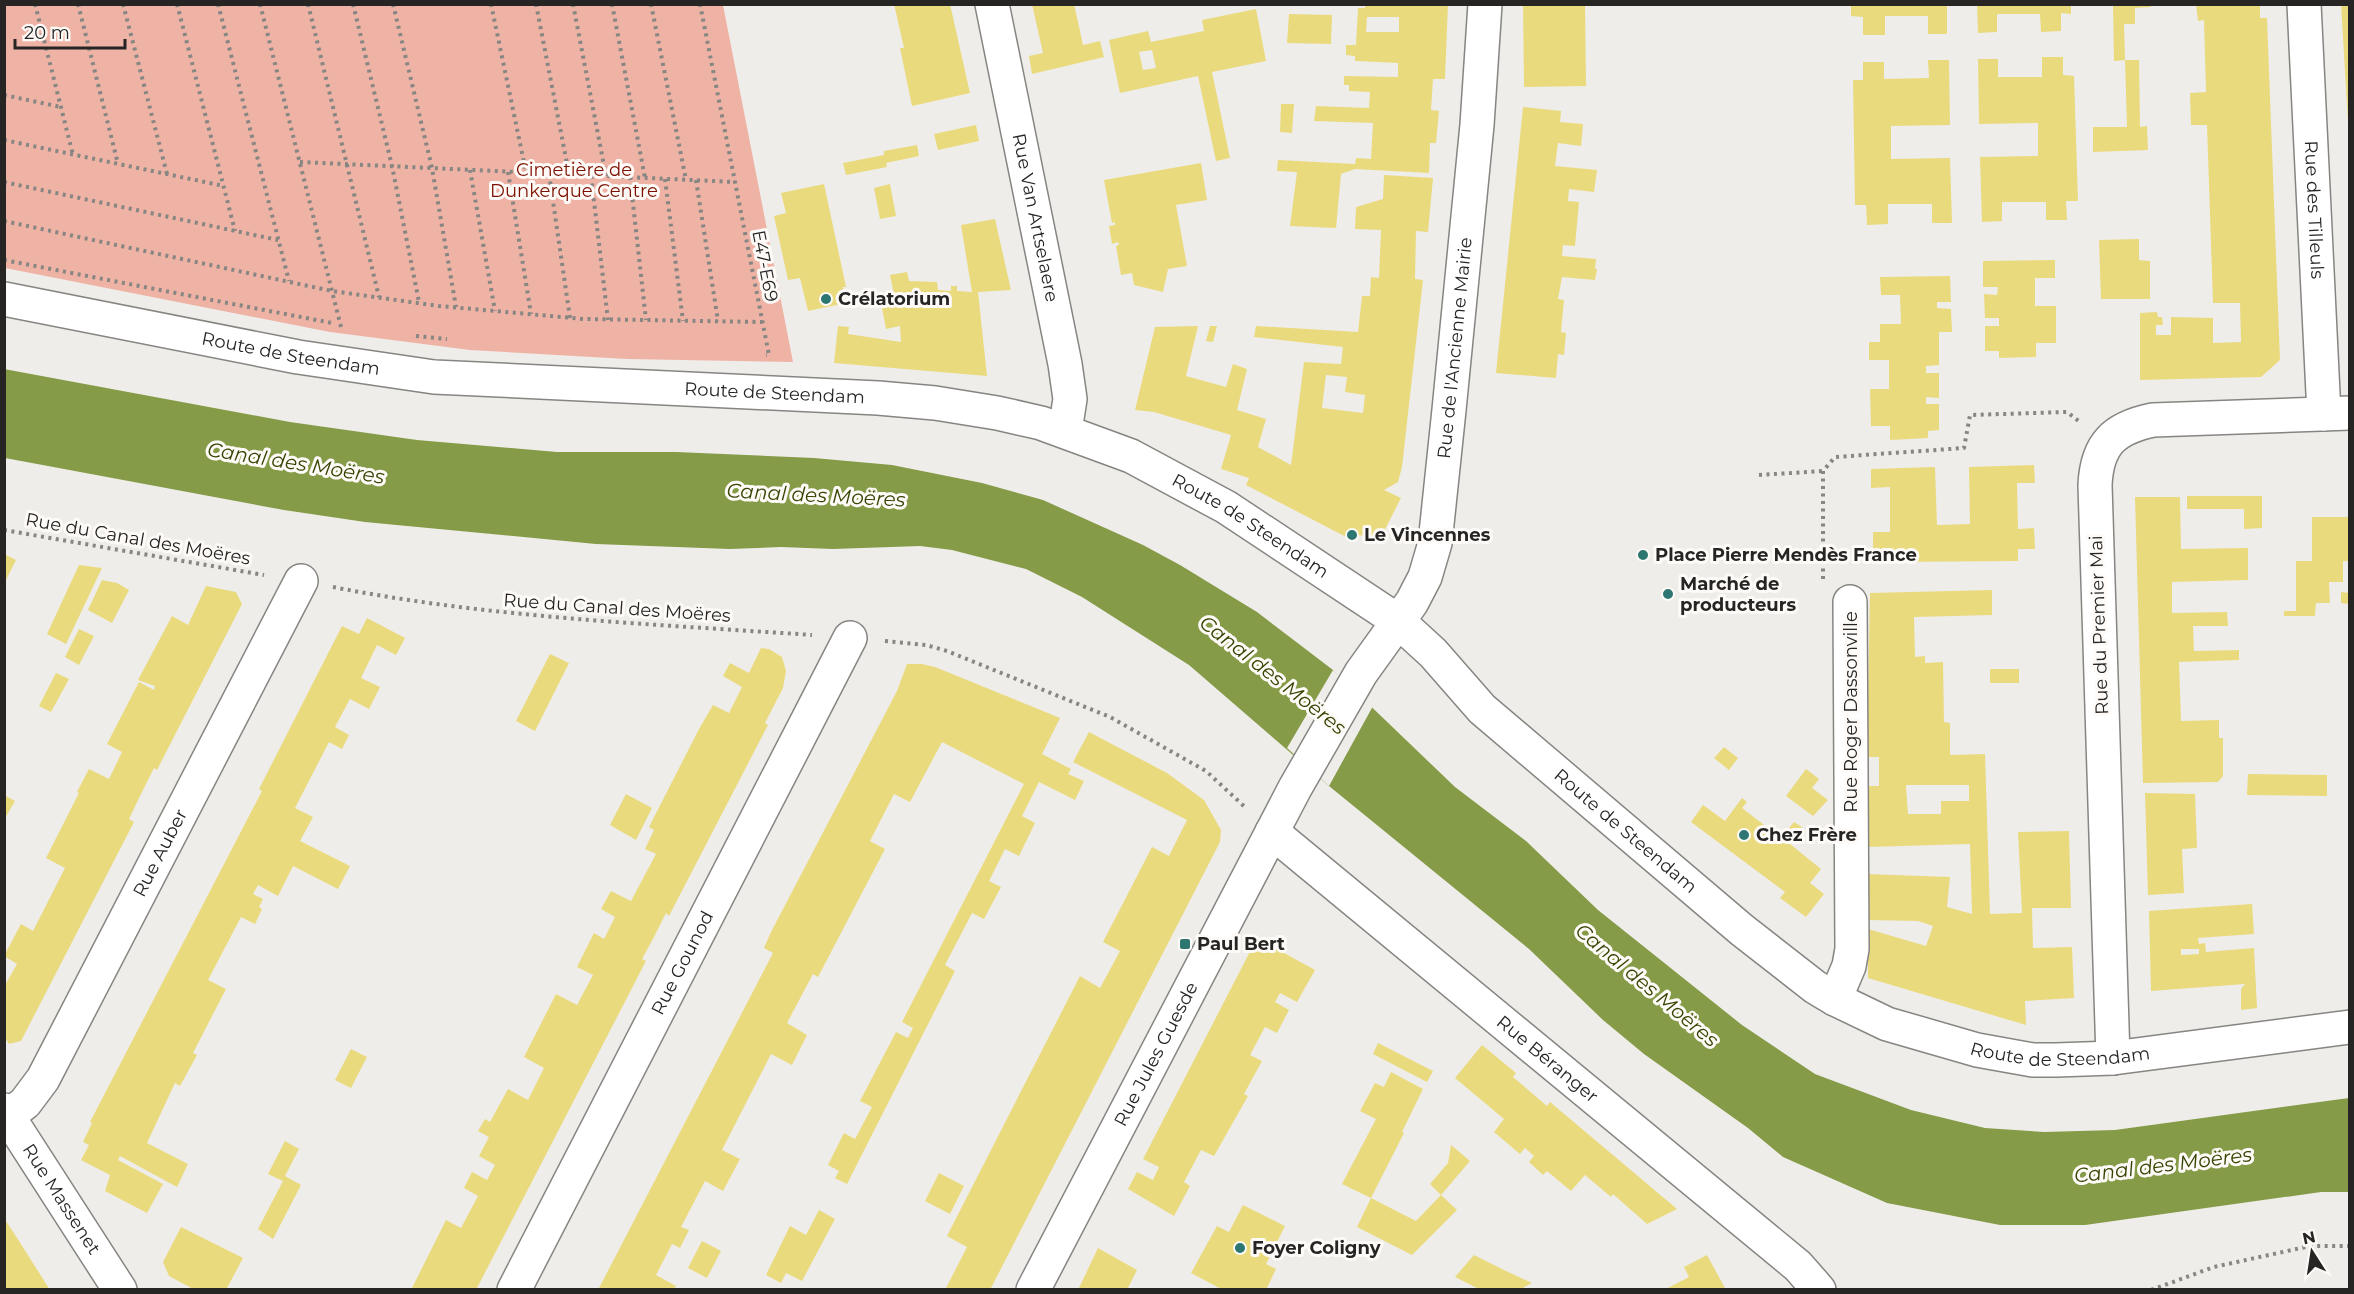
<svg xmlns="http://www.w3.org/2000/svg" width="2354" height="1294" viewBox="0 0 2354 1294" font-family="Montserrat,sans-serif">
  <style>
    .green { fill: #efb3a6 }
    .water { fill: #859b47 }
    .pier { fill: #efede9 }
    .building { fill: #eada7e; fill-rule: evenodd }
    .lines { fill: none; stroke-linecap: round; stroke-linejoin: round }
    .minor-casing { stroke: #878582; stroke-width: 36 }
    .path { stroke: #878683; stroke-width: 4; stroke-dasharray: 3 4.5; stroke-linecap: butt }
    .minor { stroke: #fff; stroke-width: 33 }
    .poi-dot { fill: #2d7671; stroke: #fdfaf7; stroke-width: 2 }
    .labels { text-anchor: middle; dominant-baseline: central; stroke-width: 6; stroke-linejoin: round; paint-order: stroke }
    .park-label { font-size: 18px; fill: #7d1000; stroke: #fdfaf7 }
    .street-label { font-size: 18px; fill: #262524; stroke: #fdfaf7 }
    .poi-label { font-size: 18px; font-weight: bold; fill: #262524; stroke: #fdfaf7; text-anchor: start }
    .water-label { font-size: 20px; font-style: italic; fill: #364402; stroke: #fdfaf7 }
  </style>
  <rect width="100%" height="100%" fill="#efede9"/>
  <path class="green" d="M4,5H723L793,362L627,359L470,350L330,332L5,268Z"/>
  <path class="water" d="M4,369L290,422L417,440L557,452H676L814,458L892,465L982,483L1043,500L1143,545L1180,565L1257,612L1333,670L1455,787L1526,841L1598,910L1742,1025L1815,1074L1911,1110L1985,1128L2044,1132L2115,1130L2349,1098V1192H2321L2085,1225H2000L1887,1203L1783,1157L1748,1128L1644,1054L1603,1020L1529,949L1329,786L1189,665L1082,597L1026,569L952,550L920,546L833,549L781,547L730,549L596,544L365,522L284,510L5,458Z"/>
  <path class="pier" d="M1333,670L1373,706L1329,786L1287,748Z"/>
  <g class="building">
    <path d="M894,4H950L970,93L912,106L900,48H904Z"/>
    <path d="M1032,4H1074L1083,45L1100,41L1104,57L1032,74L1029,56L1043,53Z"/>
    <path d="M1365,4H1448L1445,79H1433L1431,110L1439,111L1436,143H1430L1429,173L1355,169L1341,174L1336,228L1290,226L1297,172L1277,171L1278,160L1355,164L1356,158L1371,159L1373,123L1314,121L1316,106L1369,108L1370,92L1349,91V85H1344V76L1398,77V63L1355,61V56L1346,55V45H1356L1358,8H1365ZM1367,17H1399V32H1366Z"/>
    <path d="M1523,4H1585L1586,86L1524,87Z"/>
    <path d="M1851,4H1947V34H1928V16H1885V35H1863V17L1851,16Z"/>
    <path d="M1977,4H2071V14L2061,13V31L2041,32L2040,14H1997V32L1978,33Z"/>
    <path d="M2196,4H2260V18H2267L2280,360L2261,377L2140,380V313L2157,312L2158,317H2162L2163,325H2156V335H2171V317L2213,318V343L2241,342L2240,303H2213L2207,125H2191L2190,93L2206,92L2204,20L2198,21Z"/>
    <path d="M2341,4H2349V122H2348Z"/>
    <path d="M2113,5H2151V7L2135,8V24H2124L2125,60L2114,61Z"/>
    <path d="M1256,9L1266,61L1212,72L1230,158L1216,161L1198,76L1120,93L1109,40L1148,31L1151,42L1204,31L1202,20ZM1152,50L1156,68L1143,70L1139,52Z"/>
    <path d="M1289,14L1332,15L1331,44L1287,43Z"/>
    <path d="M2042,57H2063V75L2074,76L2078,201H2066L2067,220H2046V202H2002V221L1982,222L1980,157L2038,156V123L1979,124L1978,59H1998V77H2042Z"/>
    <path d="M1928,60H1949L1950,125L1891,126V159L1950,158L1952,223H1932V204H1888V224L1867,225L1866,205H1855L1853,80H1863V62H1884V79L1929,78Z"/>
    <path d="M2125,60H2139L2140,127L2147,126L2148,150L2093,152V127H2127Z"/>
    <path d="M1281,104H1294L1292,133L1280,132Z"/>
    <path d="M1523,107L1561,111L1560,122L1583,124L1581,146L1558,143L1555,166L1597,170L1594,192L1569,189L1568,201L1579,202L1575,246L1563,245L1562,256L1596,259L1595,269H1597L1595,280L1562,277L1558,299L1564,300L1561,332L1566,333L1564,355L1558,354L1556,378L1496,373Z"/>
    <path d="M976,125L979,141L938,150L934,134Z"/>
    <path d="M917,145L919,156L886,163L887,167L846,175L843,163L884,155V151Z"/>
    <path d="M1201,163L1207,200L1176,205L1187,266L1168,269L1163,292L1134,285L1132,273L1121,275L1116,246L1119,245L1118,242L1112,244L1109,226L1115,225V222L1112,223L1104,180Z"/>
    <path d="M1384,175L1433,178L1428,232L1416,231L1415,279L1423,280L1402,467L1398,482L1384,490L1401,498L1378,543L1360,535L1348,538L1246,485L1249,478L1221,469L1231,435L1154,412L1135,410L1155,327L1198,326L1186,376L1226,387L1233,364L1247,369L1237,410L1266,419L1258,447L1291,465L1304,362L1341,364L1343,347L1254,337L1256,326L1358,332L1362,296H1370L1371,277L1379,278L1381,230L1355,229L1356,207L1383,199ZM1326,375L1347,377L1345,392L1365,395L1363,413L1322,408Z"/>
    <path d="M824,184L846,287H843L846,303L808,311L800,278L788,280L774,216L786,213L781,193Z"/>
    <path d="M890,184L896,216L880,219L874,188Z"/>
    <path d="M995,219L1011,290L978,292L987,376L834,363L838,326L849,327L848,334L901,342L900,326L886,329L880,298L894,295L890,275L907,272L909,281L937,282L938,290L951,291V286H957V291L972,292L961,225Z"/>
    <path d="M2139,239V260L2150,261V299H2101L2099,240Z"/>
    <path d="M2055,260V278H2035V306H2056V343H2036V357L1999,358V351H1985V326H1999V318H1985L1984,294L1997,295L1998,287H1983V261Z"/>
    <path d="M1950,276L1951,302H1937V308L1951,309L1952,332H1939V365L1926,366V373H1939V398L1926,397V404H1939V430L1928,431V438L1890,440V426H1871L1870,389H1889V360H1869V342H1880V324H1901L1900,295H1881L1880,277Z"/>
    <path d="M1210,326H1217L1213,342L1206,341Z"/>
    <path d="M2034,465L2035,483H2017L2018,529L2034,528L2035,549H2018V561L1891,562V553H1873V532H1890V487L1871,488V469L1935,467L1937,525L1970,524L1969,467Z"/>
    <path d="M2187,496H2262V528L2244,529V509H2187Z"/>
    <path d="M2135,497H2180L2181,549L2248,548V580L2172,582V613L2227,612L2228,626H2193L2194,651L2239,650V660L2179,662L2181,721L2219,720V738H2223V776L2218,782L2143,783Z"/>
    <path d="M2312,517H2349V561H2343V582H2329L2330,603H2316L2315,616H2284V611H2296V561H2312Z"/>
    <path d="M4,554L16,560L4,584Z"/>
    <path d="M79,565L102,568L66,644L47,634Z"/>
    <path d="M102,580L117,583L129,590L112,623L88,610Z"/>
    <path d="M206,586L236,592L242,604L157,770L154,768L140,796L129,819L134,822L21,1041L9,1044L4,1036V987L17,964L4,956L21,924L33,931L65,868L46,858L79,793L77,792L89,769L109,779L122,752L107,744L139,682L154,690L155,686L138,680L172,616L188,625Z"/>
    <path d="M1992,590V615L1914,617L1915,657L1925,656V663L1943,662L1944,722L1950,723V755L1985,754L1990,914L2022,913L2018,832L2069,831L2071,908H2032L2033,948L2072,947L2074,998L2025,1001L2026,1025L1868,978V929L1926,946L1933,926L1918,921L1868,920L1867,874L1950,877L1947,907L1972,914L1970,844L1867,847V786H1879V757H1867L1870,593ZM1906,785H1969V801H1941V814H1908Z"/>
    <path d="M2341,592L2349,593V604L2341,603Z"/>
    <path d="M367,618L405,638L396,655L377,645L361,678L380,687L369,709L350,699L335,727L349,735L342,749L329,742L295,808L313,817L300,841L350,866L338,889L293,866L278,896L258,885L253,894L263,899L259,907L262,909L255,924L241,917L208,980L226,989L193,1053L197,1055L180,1086L175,1083L147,1143L188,1164L177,1187L120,1156L118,1160L163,1184L147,1213L105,1191L110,1175L81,1160L89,1145L83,1142L92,1123L90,1122L262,791L259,789L342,626L359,634Z"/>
    <path d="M79,629L94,636L79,665L65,657Z"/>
    <path d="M761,648L769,649L782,657L786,671L783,688L765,723L768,725L669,916L666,913L654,937L642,959L646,961L476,1290H411L446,1220L461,1228L478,1196L464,1188L472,1172L487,1180L495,1165L479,1156L489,1137L478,1131L485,1119L490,1122L508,1089L528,1100L544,1068L524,1057L556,994L577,1005L593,975L577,967L594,933L604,939L615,917L601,909L611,891L631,901L656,854L645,849L654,830L649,827L699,729L713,705L729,713L742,687L723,676L730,663L749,673Z"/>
    <path d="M550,654L569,663L535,731L516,721Z"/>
    <path d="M907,664H922L935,667L1060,718L1042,754L1071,769L1068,774L1084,781L1075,800L1039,782L1022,816L1035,823L1019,856L1005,849L989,881L1001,887L984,919L972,913L945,965L955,971L847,1184L835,1178L839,1171L828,1165L844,1133L855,1139L872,1107L860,1101L896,1032L908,1038L913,1028L902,1022L1024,784L942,742L910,802L894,794L870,841L885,849L818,977L813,974L787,1023L807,1035L792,1065L771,1054L722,1150L740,1159L723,1191L705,1181L681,1227L689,1230L680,1248L672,1244L656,1275L676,1286L674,1290H598L773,953L764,948L771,932L897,691Z"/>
    <rect x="1990" y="669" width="29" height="14"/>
    <path d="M56,673L69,679L51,712L39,706Z"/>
    <path d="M1089,732L1167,773L1204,800L1221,830L1220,842L990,1290H945L967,1247L947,1236L1080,976L1100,988L1120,951L1103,942L1152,847L1169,856L1187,820L1073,762Z"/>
    <path d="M1724,747L1738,758L1729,770L1714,758Z"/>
    <path d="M1806,769L1819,779L1812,788L1828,800L1813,816L1786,796Z"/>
    <path d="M2248,774L2327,775V796L2247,795Z"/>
    <path d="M2145,793L2195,794L2197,848L2182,849L2184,893L2148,895Z"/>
    <path d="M626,794L652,808L636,840L610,825Z"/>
    <path d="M4,795L15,801L4,820Z"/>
    <path d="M1742,798L1747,802L1742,808L1781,838L1794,822L1802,827L1790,844L1821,869L1810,883L1824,894L1806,917L1780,898L1785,892L1691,822L1703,805L1725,821Z"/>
    <path d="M2252,904L2254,934L2198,938L2199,944L2205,943L2206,952L2254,948L2257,1008L2241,1010V989L2245,984L2151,991L2149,911ZM2181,949H2199V954L2181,955Z"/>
    <path d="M1257,938L1315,970L1297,1002L1280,993L1275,1002L1289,1010L1277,1033L1265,1027L1250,1055L1262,1061L1244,1094L1248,1096L1214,1156L1201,1150L1184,1182L1190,1186L1174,1216L1128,1189L1137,1172L1153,1180L1159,1167L1143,1159Z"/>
    <path d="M1378,1043L1433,1071L1427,1082L1373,1054Z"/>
    <path d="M1482,1045L1516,1073L1513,1077L1547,1106L1550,1102L1677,1209L1647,1224L1613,1194L1611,1197L1585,1175L1571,1191L1547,1171L1543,1175L1529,1162L1534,1156L1525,1148L1520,1154L1494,1132L1504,1119L1455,1078Z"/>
    <path d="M351,1049L367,1057L351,1088L335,1080Z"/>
    <path d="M1391,1072L1423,1089L1402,1132L1404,1133L1371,1198L1342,1184L1376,1119L1360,1111L1375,1083L1384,1087Z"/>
    <path d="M285,1141L299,1149L285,1176L301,1185L273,1239L258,1229L283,1181L268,1174Z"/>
    <path d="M1451,1145L1470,1161L1441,1195L1430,1184L1448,1163Z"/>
    <path d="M939,1173L964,1186L950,1214L925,1201Z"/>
    <path d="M1441,1195L1457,1210L1412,1255L1357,1227L1371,1198L1416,1221Z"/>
    <path d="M1243,1205L1285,1226L1266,1264L1276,1269L1266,1290H1223L1191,1273L1217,1226L1229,1232Z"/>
    <path d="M819,1210L835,1219L802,1281L786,1273L781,1283L766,1275L790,1226L806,1235Z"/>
    <path d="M4,1218L19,1241L50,1290H4Z"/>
    <path d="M181,1227L243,1258L226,1290H195L169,1276L163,1262Z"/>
    <path d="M702,1241L721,1251L707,1278L688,1268Z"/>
    <path d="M1098,1248L1137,1270L1127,1290H1078Z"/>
    <path d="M1474,1255L1504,1270L1532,1283L1519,1290H1481L1455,1277Z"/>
    <path d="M1707,1255L1726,1290H1664L1689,1277L1684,1267Z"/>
  </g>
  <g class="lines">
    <defs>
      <g id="minor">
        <path id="s1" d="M992,4L1065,364L1070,399L1065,431"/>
        <path id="s2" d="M2304,4L2324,414"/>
        <path id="s3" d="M4,299L298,357L434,377L878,398L935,403L997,413L1041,423L1131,456L1226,507L1398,621L1433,653L1482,709L1742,930L1815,987L1835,999L1887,1024L1977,1050L2033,1060H2056L2113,1058L2350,1027"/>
        <path id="s4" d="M1272,832L1798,1266L1819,1290"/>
        <path d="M1835,999L1849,966L1852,949L1850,602"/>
        <path d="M2113,1058L2095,485C2097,444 2114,428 2153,420L2350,413"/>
        <path id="s5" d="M4,1110L120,1290"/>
        <path id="s6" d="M8,1116L25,1103L43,1079L301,581"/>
        <path id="s7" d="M514,1290L850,638"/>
        <path id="s8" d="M1033,1290L1295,788L1361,673L1412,602L1425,577L1435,543L1449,410L1477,125L1485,4"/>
      </g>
    </defs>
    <use href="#minor" class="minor-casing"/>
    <g class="path">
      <path d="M35,4L73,155"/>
      <path d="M78,4L118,164"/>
      <path d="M123,4L167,174"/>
      <path d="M177,4L235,231"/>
      <path d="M218,4L289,281"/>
      <path d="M260,4L341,327"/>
      <path d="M308,4L379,297"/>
      <path d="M353,4L392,166L419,302"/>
      <path d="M393,4L432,168L456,307"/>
      <path d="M491,4L526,172"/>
      <path d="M536,4L569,174"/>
      <path d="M573,4L606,176"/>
      <path d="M612,4L645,178"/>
      <path d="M651,4L686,180"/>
      <path d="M700,4L769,355H766"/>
      <path d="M4,95L61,107"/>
      <path d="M4,140L224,186"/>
      <path d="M300,162L735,182"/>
      <path d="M470,170L495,311"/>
      <path d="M508,172L531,314"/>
      <path d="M549,174L570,318"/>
      <path d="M591,176L608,320"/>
      <path d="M630,177L646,320"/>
      <path d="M665,179L683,321"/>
      <path d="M696,180L718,321"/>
      <path d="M4,182L278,240"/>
      <path d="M4,221L332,291L439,306L584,319L762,322"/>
      <path d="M4,260L332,323"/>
      <path d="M416,336L447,339"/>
      <path d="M1759,475L1823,471"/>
      <path d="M4,530L264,575"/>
      <path d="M1823,579V471L1835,457L1964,448L1970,415L2067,412L2080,422"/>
      <path d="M333,587C491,618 652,624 812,635"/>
      <path d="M885,641L926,645L947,651L1110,717L1206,771L1246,808"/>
      <path d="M1916,1290H1924"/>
      <path d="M2151,1290L2214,1267L2310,1246H2350"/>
    </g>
    <use href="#minor" class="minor"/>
  </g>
  <g class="poi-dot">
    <circle cx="826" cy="299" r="6"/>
    <circle cx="1352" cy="535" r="6"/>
    <circle cx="1643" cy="555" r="6"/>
    <circle cx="1668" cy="594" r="6"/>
    <circle cx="1744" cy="835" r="6"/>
    <rect x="1179" y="938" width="12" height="12" rx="3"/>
    <circle cx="1240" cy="1248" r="6"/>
  </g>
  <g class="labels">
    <g class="park-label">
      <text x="574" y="170">Cimetière de<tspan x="574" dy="21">Dunkerque Centre</tspan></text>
    </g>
    <g class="street-label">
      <text stroke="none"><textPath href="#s2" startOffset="206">Rue des Tilleuls</textPath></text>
      <text stroke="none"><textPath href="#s1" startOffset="218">Rue Van Artselaere</textPath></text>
      <text transform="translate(765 266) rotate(79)">E47-E69</text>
      <text stroke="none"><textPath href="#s8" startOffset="1046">Rue de l'Ancienne Mairie</textPath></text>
      <text stroke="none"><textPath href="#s3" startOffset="292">Route de Steendam</textPath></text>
      <text stroke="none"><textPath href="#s3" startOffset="778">Route de Steendam</textPath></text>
      <text stroke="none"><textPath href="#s3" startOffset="1281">Route de Steendam</textPath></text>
      <text transform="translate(138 539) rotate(10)">Rue du Canal des Moëres</text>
      <text transform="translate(617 608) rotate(4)">Rue du Canal des Moëres</text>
      <text transform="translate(2099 625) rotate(-92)">Rue du Premier Mai</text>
      <text transform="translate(1851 712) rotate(-90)">Rue Roger Dassonville</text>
      <text stroke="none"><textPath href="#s3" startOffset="1767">Route de Steendam</textPath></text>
      <text stroke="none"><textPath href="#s6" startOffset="306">Rue Auber</textPath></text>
      <text stroke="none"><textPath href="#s7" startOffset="368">Rue Gounod</textPath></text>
      <text stroke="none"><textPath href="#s3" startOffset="2271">Route de Steendam</textPath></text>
      <text stroke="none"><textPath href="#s8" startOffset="266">Rue Jules Guesde</textPath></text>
      <text stroke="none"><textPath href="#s4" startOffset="357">Rue Béranger</textPath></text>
      <text stroke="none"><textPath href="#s5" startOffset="106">Rue Massenet</textPath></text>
    </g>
    <g class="poi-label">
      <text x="838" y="299">Crélatorium</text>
      <text x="1364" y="535">Le Vincennes</text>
      <text x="1655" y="555">Place Pierre Mendès France</text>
      <text x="1680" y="584">Marché de<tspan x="1680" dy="21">producteurs</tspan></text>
      <text x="1756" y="835">Chez Frère</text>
      <text x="1197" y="944">Paul Bert</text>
      <text x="1252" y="1248">Foyer Coligny</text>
    </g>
    <g class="water-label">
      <text transform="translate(296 463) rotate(9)">Canal des Moëres</text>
      <text transform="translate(816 495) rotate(3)">Canal des Moëres</text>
      <text transform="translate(1273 675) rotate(38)">Canal des Moëres</text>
      <text transform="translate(1647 985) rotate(40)">Canal des Moëres</text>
      <text transform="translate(2163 1165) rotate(-7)">Canal des Moëres</text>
    </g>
  </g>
  <rect width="2354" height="1294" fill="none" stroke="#262524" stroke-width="12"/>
  <g transform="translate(2312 1252) rotate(348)" stroke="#fdfaf7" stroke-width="4.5" paint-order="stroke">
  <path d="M0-4.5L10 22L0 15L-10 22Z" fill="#262524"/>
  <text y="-9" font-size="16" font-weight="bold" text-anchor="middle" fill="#262524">N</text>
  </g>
  <path d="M15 39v9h110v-9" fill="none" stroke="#262524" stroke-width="3"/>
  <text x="24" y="39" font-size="18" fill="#262524" stroke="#fdfaf7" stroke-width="4.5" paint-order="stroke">20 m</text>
</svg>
